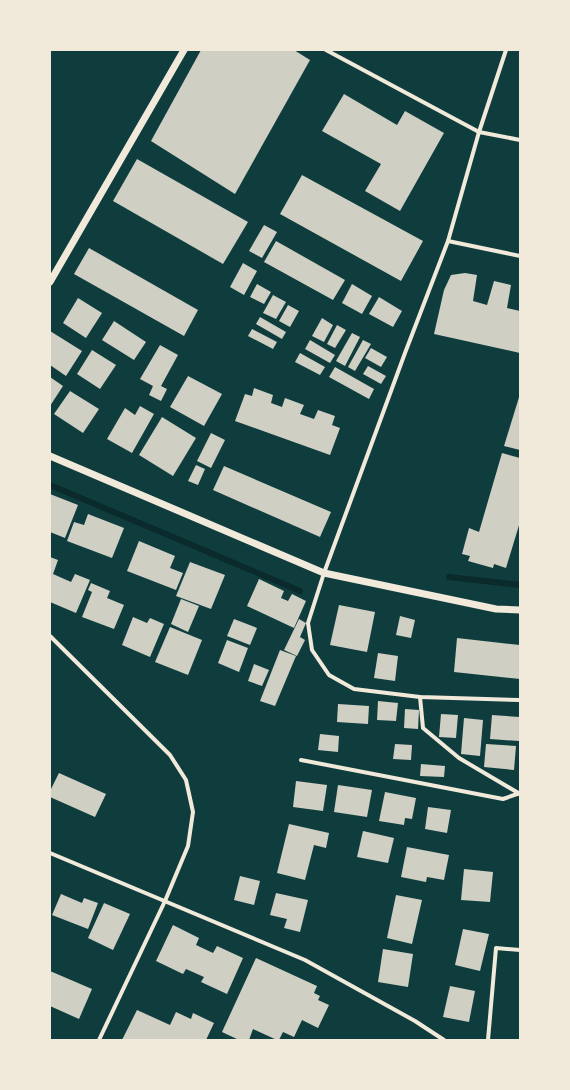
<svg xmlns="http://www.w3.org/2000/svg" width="570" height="1090" viewBox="0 0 570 1090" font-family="'Noto Sans',sans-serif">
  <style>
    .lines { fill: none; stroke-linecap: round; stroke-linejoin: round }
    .stream { stroke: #0a2a2b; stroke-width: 6 }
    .building { fill: #cfcfc3 }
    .minor { stroke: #f1e9da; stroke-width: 4 }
    .tertiary { stroke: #f1e9da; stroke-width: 7 }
  </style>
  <rect width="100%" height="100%" fill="#0f3d3e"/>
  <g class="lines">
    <g class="stream">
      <path d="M50,485L300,591"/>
      <path d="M449,577L520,585"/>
    </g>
  </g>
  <g class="building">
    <path d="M201,50H294L310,60L235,194L151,141Z"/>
    <path d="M344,94L397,125L405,111L444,133L400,211L365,191L381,164L322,131Z"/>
    <path d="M137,159L248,222L223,264L113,201Z"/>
    <path d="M302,175L423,241L401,281L280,214Z"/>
    <path d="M264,225L277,232L262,258L249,251Z"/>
    <path d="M276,241L345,280L333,300L264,262Z"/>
    <path d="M89,248L198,310L184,336L74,274Z"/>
    <path d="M243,263L257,271L244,295L230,287Z"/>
    <path d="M465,273L477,275L473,301L487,305L494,281L511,285L507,308L520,311V353L434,334L444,290L451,275Z"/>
    <path d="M257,284L271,292L264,304L250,297Z"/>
    <path d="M352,284L372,296L362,314L342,303Z"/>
    <path d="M273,295L286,302L276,319L263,313Z"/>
    <path d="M379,297L402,311L393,327L369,314Z"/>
    <path d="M78,298L102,313L86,338L63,323Z"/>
    <path d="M288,305L299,311L290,327L279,321Z"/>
    <path d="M260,317L286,332L282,339L256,324Z"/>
    <path d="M322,318L333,325L324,342L312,336Z"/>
    <path d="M114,321L146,342L134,360L102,340Z"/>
    <path d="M337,325L346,330L335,348L327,344Z"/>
    <path d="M252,329L277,342L273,349L248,336Z"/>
    <path d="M50,331L82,351L66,376L50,365Z"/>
    <path d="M352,333L360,337L345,366L336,361Z"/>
    <path d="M310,340L335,355L330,363L305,349Z"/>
    <path d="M363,340L371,344L355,371L348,367Z"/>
    <path d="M160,345L178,355L161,386L167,389L161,401L149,395L153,386L140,379Z"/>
    <path d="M371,348L387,357L381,367L365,358Z"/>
    <path d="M92,350L116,365L100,389L77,374Z"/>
    <path d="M300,353L325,367L320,375L295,362Z"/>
    <path d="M368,366L386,376L381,384L363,374Z"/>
    <path d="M335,367L374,389L369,399L329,377Z"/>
    <path d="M188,376L222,394L204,426L170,407Z"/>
    <path d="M50,377L63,386L50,406Z"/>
    <path d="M254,388L273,395L271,403L282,407L285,398L304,405L300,414L314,419L318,410L335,416L332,425L340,428L330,455L235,421L245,394L252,396Z"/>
    <path d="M70,391L99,409L83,433L54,414Z"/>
    <path d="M520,394V450L504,446Z"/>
    <path d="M140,406L154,414L132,453L107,439L125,408L135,415Z"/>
    <path d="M162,417L196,438L173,476L139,455Z"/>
    <path d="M211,433L225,440L211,468L197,461Z"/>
    <path d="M502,453L520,458V522L506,568L494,564L493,568L468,561L470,556L462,554L469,528L479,532Z"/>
    <path d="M196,465L205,469L198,485L188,481Z"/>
    <path d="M224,466L331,512L320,537L213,490Z"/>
    <path d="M50,494L78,505L65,538L50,532Z"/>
    <path d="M88,514L124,528L112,558L67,541L74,522L84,525Z"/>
    <path d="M139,541L175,556L170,568L183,573L176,590L127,571Z"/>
    <path d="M50,557L58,560L53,574L71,582L75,574L90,580L76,613L50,602Z"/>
    <path d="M190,562L225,575L211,609L176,596Z"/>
    <path d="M259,579L284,591L281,598L288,601L292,594L306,601L294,628L247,606Z"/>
    <path d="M91,583L110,591L107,598L124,605L114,629L82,617L92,592L88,590Z"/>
    <path d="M181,599L199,606L188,632L171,624Z"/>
    <path d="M339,605L375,612L367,652L330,645Z"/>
    <path d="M400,616L415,620L411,638L396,635Z"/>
    <path d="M133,617L147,623L150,618L164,624L150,657L122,645Z"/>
    <path d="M234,619L257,628L250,645L227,636Z"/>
    <path d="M299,619L306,623L300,637L305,640L297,656L284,650Z"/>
    <path d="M170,627L202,640L188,675L155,662Z"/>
    <path d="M457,638L520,645V679L454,672Z"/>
    <path d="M227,640L248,648L239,672L218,663Z"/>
    <path d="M280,650L296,656L275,706L260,701Z"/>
    <path d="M378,653L398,656L395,681L374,678Z"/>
    <path d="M254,664L269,670L262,686L248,681Z"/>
    <path d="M378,701L398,703L396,721L377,720Z"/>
    <path d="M338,704L369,706L368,724L337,722Z"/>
    <path d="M405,709L419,710L418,729L404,728Z"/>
    <path d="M441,714L458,715L456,738L439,737Z"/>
    <path d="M492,715L520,717L519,741L490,739Z"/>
    <path d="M464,718L483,720L480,756L461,754Z"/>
    <path d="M320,734L339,736L338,752L318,750Z"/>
    <path d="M395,744L412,745L411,760L393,759Z"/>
    <path d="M486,744L516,746L514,770L484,767Z"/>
    <path d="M421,764L445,766L444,777L420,776Z"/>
    <path d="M59,773L106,794L95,817L50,797V791Z"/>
    <path d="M296,781L327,785L323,811L293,807Z"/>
    <path d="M338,785L372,790L367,817L334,812Z"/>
    <path d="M385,792L416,798L412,819L405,818L404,825L379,821Z"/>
    <path d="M428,807L451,810L447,833L425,829Z"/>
    <path d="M289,824L329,833L326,848L314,845L305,880L277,873Z"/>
    <path d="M363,831L394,838L388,863L357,857Z"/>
    <path d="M407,847L449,855L444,880L427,877L426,882L401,877Z"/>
    <path d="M464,869L493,872L490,902L461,900Z"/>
    <path d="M240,876L260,881L254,905L234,900Z"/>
    <path d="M276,893L308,900L300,932L284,928L287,919L270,915Z"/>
    <path d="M61,894L82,903L84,898L98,903L88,929L52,915Z"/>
    <path d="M396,895L422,900L412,944L387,938Z"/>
    <path d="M104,903L130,914L113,950L88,938Z"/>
    <path d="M173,925L199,938L196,945L213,953L217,946L243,958L227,994L201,982L204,977L186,969L183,974L156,961Z"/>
    <path d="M463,929L489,934L480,971L455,965Z"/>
    <path d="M383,949L413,954L408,987L378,982Z"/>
    <path d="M256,958L317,986L314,993L320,996L318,1000L329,1005L318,1028L302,1020L294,1037L283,1032L279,1040H277L253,1029L249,1040H239L222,1032Z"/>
    <path d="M50,971L92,989L79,1019L50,1006Z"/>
    <path d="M450,986L475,991L469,1022L443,1017Z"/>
    <path d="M137,1010L170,1025L176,1012L191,1019L193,1013L214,1023L206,1040H122Z"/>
  </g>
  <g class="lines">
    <g class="minor">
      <path d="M326,50L479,132L520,140"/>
      <path d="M506,50L479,132L448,241L405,353L324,573L308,623L312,650L329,675L354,689L420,697L520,700"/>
      <path d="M448,241L520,256"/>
      <path d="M50,636L170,755L186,780L193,812L188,846L165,901L99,1040"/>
      <path d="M420,697L423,728L459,758L520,794"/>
      <path d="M301,760L503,799L520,793"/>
      <path d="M50,853L305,960L415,1021L444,1040"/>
      <path d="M488,1040L496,948L520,950"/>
    </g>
    <g class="tertiary">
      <path d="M50,282L184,50"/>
      <path d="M50,456L324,573L496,609L520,610"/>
    </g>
  </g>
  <rect width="570" height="1090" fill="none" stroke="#f1e9da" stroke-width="102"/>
</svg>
